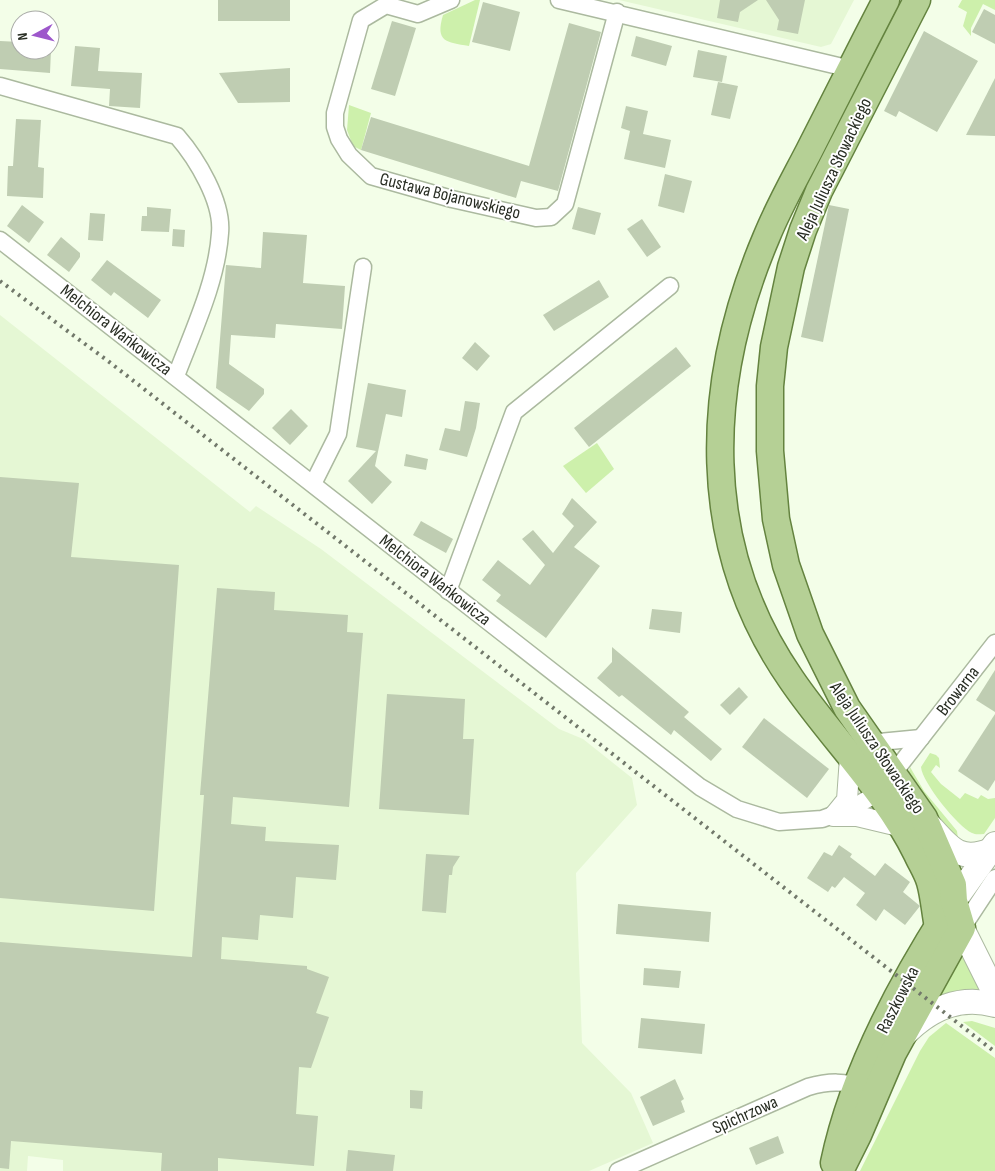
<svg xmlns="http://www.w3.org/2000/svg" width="995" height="1171" viewBox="0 0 995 1171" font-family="'Sofia Sans Condensed',sans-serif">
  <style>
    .built { fill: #e5f7d4 }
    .green { fill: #cdf0ab }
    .building { fill: #bfcdb2 }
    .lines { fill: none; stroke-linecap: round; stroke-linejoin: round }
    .minor-casing { stroke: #abb99f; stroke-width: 19 }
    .tertiary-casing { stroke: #abb99f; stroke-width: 22 }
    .secondary-casing { stroke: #abb99f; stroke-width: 26 }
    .primary-casing { stroke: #64833f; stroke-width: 29 }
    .minor { stroke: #fff; stroke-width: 16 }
    .tertiary { stroke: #fff; stroke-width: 20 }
    .secondary { stroke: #fff; stroke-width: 24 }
    .primary { stroke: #b5d095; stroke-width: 26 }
    .rail { stroke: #71786a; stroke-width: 4; stroke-dasharray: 2.5 5; stroke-linecap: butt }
    .labels { text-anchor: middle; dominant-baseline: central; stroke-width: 4; stroke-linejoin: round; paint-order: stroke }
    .street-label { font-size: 18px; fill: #282d23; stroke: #fff }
  </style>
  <rect width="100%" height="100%" fill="#f3fee8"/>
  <g class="built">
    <path d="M619,0H854L831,44L821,47Z"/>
    <path d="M0,315L250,512L256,506L321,549L559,729L583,739L632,778L637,805L576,873L582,1043L631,1093L653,1143L589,1171H63V1160L28,1156L27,1171H0Z"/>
  </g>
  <g class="green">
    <path d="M475,0H480L469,46C446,42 435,42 443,15Z"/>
    <path d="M962,0H995V10L983,4L971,28V36L963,26L967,12L958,7Z"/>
    <path d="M349,105L371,113L361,150L353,146L347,130Z"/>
    <path d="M597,443L614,469L586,493L563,466Z"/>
    <path d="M930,753L936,755L939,758L940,768L936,765L931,772L941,784L960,799L965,793L978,799L981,795L988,799L995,798V818L984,834C979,834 976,835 972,833C958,827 922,782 921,767Z"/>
    <path d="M910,767L924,791L957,831L958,839H955L911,783L908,776Z"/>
    <path d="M961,953L987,995L936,1001Z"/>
    <path d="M972,1021L995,1028V1046L963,1022Z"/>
    <path d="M946,1023L995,1058V1171H860L920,1051L929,1037Z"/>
  </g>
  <g class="building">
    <rect x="218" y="0" width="72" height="21"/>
    <path d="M720,0H758L740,12L738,22L717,18Z"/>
    <path d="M766,0H805L798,34L777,30L779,20Z"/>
    <path d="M483,2L520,12L510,51L472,42Z"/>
    <path d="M984,9L995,15V44L972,32Z"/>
    <path d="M392,21L416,28L395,96L371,89Z"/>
    <path d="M569,23L601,32L558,191L521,181L516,198L361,150L371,117L529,166Z"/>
    <path d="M924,31L978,61L937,132L899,111L896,117L884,111Z"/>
    <path d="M636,36L672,46L666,66L631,56Z"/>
    <path d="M0,41L20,42V50H51L50,73L0,69Z"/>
    <path d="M75,46L100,48L98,71L142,73L140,108L109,106L110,89L71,86Z"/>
    <path d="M698,50L727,56L722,82L693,77Z"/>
    <path d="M290,68V102L238,103L219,73Z"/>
    <path d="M995,78V136L966,135Z"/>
    <path d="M718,82L738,86L730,119L711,115Z"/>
    <path d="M626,106L648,111L643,134L671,140L665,168L624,159L630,131L621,128Z"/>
    <path d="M16,119L41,120L38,167L44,168L43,198L7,196L8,166H13Z"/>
    <path d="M665,174L692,181L684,213L658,206Z"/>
    <path d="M22,205L44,222L29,243L7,226Z"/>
    <path d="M829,205L849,209L823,342L801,337Z"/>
    <path d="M147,207L171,209L169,232L141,231L142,216H147Z"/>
    <path d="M578,207L601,213L595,235L572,229Z"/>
    <path d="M90,213L105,214L103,241L88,240Z"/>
    <path d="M642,219L661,247L647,257L627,229Z"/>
    <path d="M173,229L185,230L184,247L172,246Z"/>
    <path d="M263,232L307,235L303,283L345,286L342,329L276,324L275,338L231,335L229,364L264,389V394L249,411L216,388L226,265L261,268Z"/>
    <path d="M61,237L80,253V257L69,272L47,255Z"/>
    <path d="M107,260L161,300L148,318L114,292L111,296L91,280Z"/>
    <path d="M599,280L609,297L554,331L543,315Z"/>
    <path d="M475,342L490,356L477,371L462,358Z"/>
    <path d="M676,347L691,366L589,447L574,428Z"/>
    <path d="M368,383L406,390L402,417L386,414L375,466L392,482L372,504L348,481L376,451L356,447Z"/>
    <path d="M465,401L480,403L476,428L467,457L439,450L445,428L460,431Z"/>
    <path d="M291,409L308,426L290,445L272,428Z"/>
    <path d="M406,454L428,459L426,470L404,466Z"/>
    <path d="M0,477L79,483L71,557L179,565L154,911L0,898Z"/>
    <path d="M572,498L597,522L574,547L600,566L546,638L496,601L501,595L482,580L498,560L530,585L545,565L522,539L533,530L553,553L574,526L562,514Z"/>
    <path d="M421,521L453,539L446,553L413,535Z"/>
    <path d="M217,588L275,592L274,610L348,615L347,632L363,633L349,807L233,797L231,824L266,827L265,841L339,845L336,880L296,877L293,918L260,915L258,940L222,937L221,959L307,966V969L329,977L316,1013L329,1017L311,1068L299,1067L296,1114L318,1116L314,1166L218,1158V1171H161L162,1153L11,1141L9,1169L0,1168V942L192,957L204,795H200Z"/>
    <path d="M652,609L682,612L680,633L649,629Z"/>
    <path d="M612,647L689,712L684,717L722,749L711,761L674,730L671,735L622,695L619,697L597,678L612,662Z"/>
    <path d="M995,670V712L976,700Z"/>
    <path d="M739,687L748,697L730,715L720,705Z"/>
    <path d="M387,694L465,699L463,739H474L469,815L379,809Z"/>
    <path d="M995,714V780L988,791L958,771Z"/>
    <path d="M764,718L829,769L807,798L742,747Z"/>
    <path d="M839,845L852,854L850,857L875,876L885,863L910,882L903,892L920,906L905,925L884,909L876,921L856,905L865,893L844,877L835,888L832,886L828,892L807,878L824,852L832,856Z"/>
    <path d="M426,854L460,856L453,867L452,875H449L446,913L422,911Z"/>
    <path d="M618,904L711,912L709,942L616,934Z"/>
    <path d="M644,968L681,971L679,988L643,985Z"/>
    <path d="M641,1018L705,1024L702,1054L638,1048Z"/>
    <path d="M675,1079L684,1099L681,1101L685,1112L653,1126L640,1097Z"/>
    <path d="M410,1090L423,1091L422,1109L410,1108Z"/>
    <path d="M778,1136L784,1153L756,1165L749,1148Z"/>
    <path d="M348,1150L395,1155L393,1171H346Z"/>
  </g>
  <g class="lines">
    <defs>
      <g id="minor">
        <path d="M451,0L418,14L386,5L361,20L335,113V127L339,139L349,155L371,176L452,199L536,218L551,217L565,204L617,12"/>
        <path d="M559,0L851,69"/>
        <path d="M0,86L177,136C197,159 223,202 220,233C217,281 193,331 176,376"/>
        <path d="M0,240L700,787L737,809L779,822L822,819L852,808L878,793L995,643"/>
        <path d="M313,484L338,434L363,267"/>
        <path d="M448,591L514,412L670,286"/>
        <path d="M869,743L921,738"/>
        <path d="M962,928L995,878"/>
        <path d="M618,1171L808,1087C829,1081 845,1081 866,1088"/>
      </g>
      <g id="tertiary">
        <path d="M834,816H857L903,827"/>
        <path d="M834,816L847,800L850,757"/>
      </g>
      <g id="secondary">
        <path d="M930,826C950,848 960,863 991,850"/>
        <path d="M943,895L954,901L995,844"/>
        <path d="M962,928L995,994"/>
        <path d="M904,1035C929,1009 960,995 995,1005"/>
      </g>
      <g id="primary">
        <path d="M886,0C860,50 835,100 809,151C794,180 778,208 766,238C704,384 698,545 791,679C831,738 885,789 917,854C921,863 927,872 930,882C934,896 935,912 938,927"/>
        <path d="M834,1163C852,1076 899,987 947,912"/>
        <path d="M840,1171L858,1135L893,1053L962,928L954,901L953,885L924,818L847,708L810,634L786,565L776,519L770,451V386L774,347L791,267L803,230L819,191L917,0"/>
      </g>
    </defs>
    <use href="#minor" class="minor-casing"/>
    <use href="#tertiary" class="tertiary-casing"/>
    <use href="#secondary" class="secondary-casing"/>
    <use href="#primary" class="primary-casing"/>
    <use href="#minor" class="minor"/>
    <use href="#tertiary" class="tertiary"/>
    <use href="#secondary" class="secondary"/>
    <use href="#primary" class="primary"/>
    <path class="rail" d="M0,281L108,361L995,1052"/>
  </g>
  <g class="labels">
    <g class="street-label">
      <text transform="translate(834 169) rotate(-65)">Aleja Juliusza Słowackiego</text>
      <text transform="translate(450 196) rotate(14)">Gustawa Bojanowskiego</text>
      <text transform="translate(116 330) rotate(38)">Melchiora Wańkowicza</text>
      <text transform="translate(435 580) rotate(38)">Melchiora Wańkowicza</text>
      <text transform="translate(958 691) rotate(-52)">Browarna</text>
      <text transform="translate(877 748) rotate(56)">Aleja Juliusza Słowackiego</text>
      <text transform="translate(898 1000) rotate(-63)">Raszkowska</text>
      <text transform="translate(745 1115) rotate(-24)">Spichrzowa</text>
    </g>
  </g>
  <g transform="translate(35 35) rotate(263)"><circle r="24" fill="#ffffff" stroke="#a9aba7"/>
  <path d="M0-4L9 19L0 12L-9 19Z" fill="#9d57cb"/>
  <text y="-8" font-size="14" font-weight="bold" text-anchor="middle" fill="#282d23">N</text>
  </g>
</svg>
